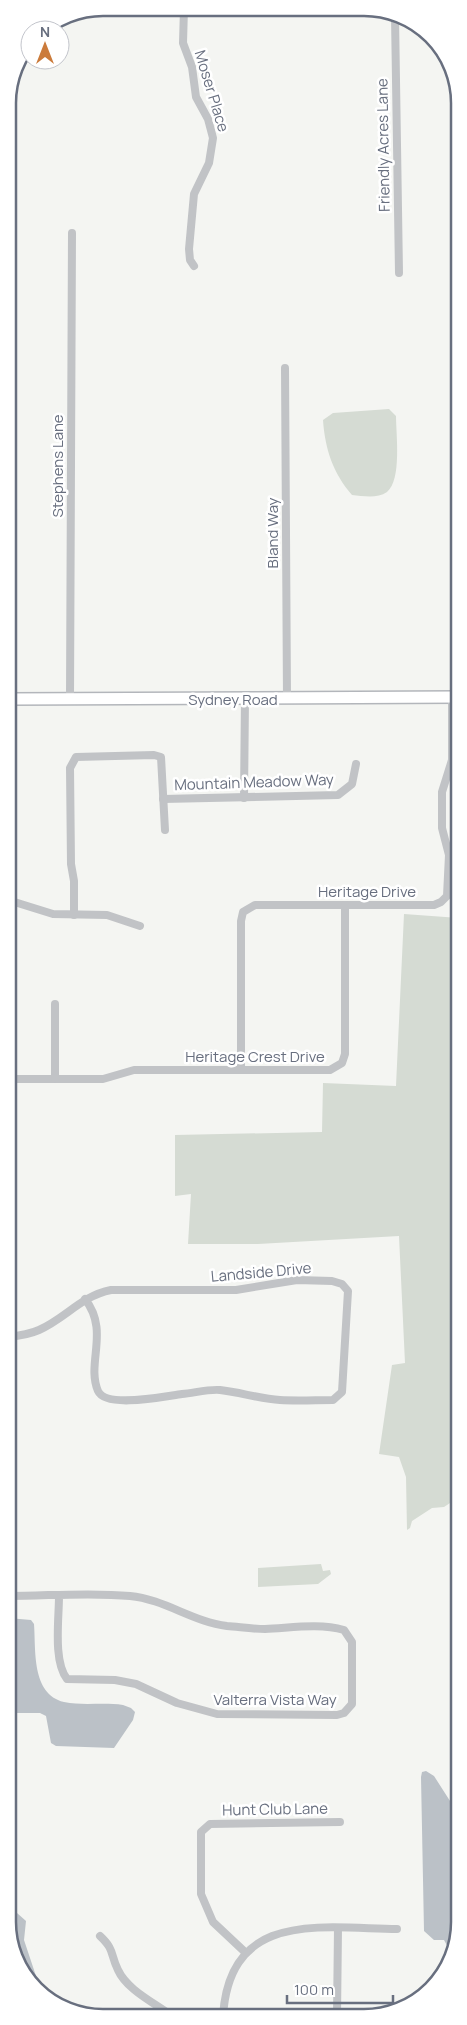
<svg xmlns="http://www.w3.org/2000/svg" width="467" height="2025" viewBox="0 0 467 2025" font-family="Manrope,sans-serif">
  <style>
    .green { fill: #d5dbd3 }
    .water { fill: #bbc1c7 }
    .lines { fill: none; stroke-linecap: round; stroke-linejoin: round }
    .secondary-casing { stroke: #b3b6bb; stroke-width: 14 }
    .street { stroke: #c1c3c6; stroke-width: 8 }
    .secondary { stroke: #fff; stroke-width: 11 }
    .labels { text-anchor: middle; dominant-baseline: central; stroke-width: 5; stroke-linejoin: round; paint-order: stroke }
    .street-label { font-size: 15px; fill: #686f7f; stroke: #fff }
    .rim { fill: none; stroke: #686f7f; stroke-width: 2.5 }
  </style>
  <rect width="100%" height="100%" fill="#f4f5f2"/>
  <g class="green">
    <path d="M389,409L396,416C396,434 402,480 387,492C377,499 363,496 352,495C333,473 325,449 323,420L333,413Z"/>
    <path d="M404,914L459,918V1497L444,1507L432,1508L412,1521L410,1528L407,1530L406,1477L399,1457L379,1454L392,1365L405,1363L399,1236L258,1244H188L191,1194L175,1196V1135L322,1132L323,1083L396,1086Z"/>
    <path d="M321,1564L323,1571L330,1570L331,1574L318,1584L258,1587V1568Z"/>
  </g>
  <g class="water">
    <path d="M8,1618L31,1620L34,1624C36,1649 31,1694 64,1702C83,1706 104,1702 123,1705L131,1708L135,1712L133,1720L114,1748L56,1746L51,1743L46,1716L40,1713H8Z"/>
    <path d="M426,1771L434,1776L459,1815V1928L450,1951L444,1940H434L424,1931L421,1777L422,1772Z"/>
    <path d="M8,1898L17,1913L26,1921L24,1940L41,1991L31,1985L8,1935Z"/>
  </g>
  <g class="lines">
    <defs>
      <path id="secondary" d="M8,699L459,697"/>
    </defs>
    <use href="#secondary" class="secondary-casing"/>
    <g class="street">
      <path d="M184,8L183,43L192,67L196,97L208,119L213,138L209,163L194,194L189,249L190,260L194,266"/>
      <path d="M395,16L399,273"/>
      <path d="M285,368L287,698"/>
      <path d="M70,699L72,233"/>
      <path d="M244,798L245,698"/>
      <path d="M163,799L338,795L352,784L356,764"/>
      <path d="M8,900L53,914L107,915L140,926"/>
      <path d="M74,915V881L71,864L70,768L76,757L154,755L161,757L165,830"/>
      <path d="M241,1070V921L243,912L255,905H434L441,902L447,896L449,855L442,828V792L452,760V697"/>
      <path d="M8,1079H103L134,1070H330L342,1063L345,1054V905"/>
      <path d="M55,1079V1004"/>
      <path d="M8,1337C18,1336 30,1334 39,1330C66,1318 81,1296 111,1290H236L297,1280L332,1281L342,1284L348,1291L342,1392L333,1400C316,1400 298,1401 280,1400C260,1399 240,1392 220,1390C208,1389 194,1393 182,1394C166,1396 106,1409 98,1391C86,1363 110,1331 85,1299"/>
      <path d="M8,1596C48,1596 90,1592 130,1596C164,1599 193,1622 227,1626C240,1627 253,1629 265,1629C291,1628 319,1623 344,1630L352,1642V1704L344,1713L337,1715L217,1714L177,1703L136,1684L115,1680L67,1679C53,1661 59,1619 59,1596"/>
      <path d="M459,1611L456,1636L459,1652"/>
      <path d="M100,1936C115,1950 110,1954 118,1970C127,1990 155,2003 172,2016"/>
      <path d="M246,1953L213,1922L201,1894V1832L210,1824L340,1822"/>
      <path d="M223,2016C230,1910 320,1928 397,1929"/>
      <path d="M337,2016L338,1928"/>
    </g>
    <use href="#secondary" class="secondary"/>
  </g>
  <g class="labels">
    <g class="street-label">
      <text transform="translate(212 91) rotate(73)">Moser Place</text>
      <text transform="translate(383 145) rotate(-91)">Friendly Acres Lane</text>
      <text transform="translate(57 466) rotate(-90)">Stephens Lane</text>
      <text transform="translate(272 533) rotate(-90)">Bland Way</text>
      <text x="233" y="699">Sydney Road</text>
      <text transform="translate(254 782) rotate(-2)">Mountain Meadow Way</text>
      <text x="367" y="891">Heritage Drive</text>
      <text x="255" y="1056">Heritage Crest Drive</text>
      <text transform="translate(261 1272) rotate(-5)">Landside Drive</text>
      <text x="275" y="1699">Valterra Vista Way</text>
      <text transform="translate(275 1809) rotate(-1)">Hunt Club Lane</text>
    </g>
  </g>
  <path d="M0 0H467V2025H0ZM103 16H364A87 87 0 0 1 451 103V1922A87 87 0 0 1 364 2009H103A87 87 0 0 1 16 1922V103A87 87 0 0 1 103 16Z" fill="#fff" fill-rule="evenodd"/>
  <path class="rim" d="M103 16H364A87 87 0 0 1 451 103V1922A87 87 0 0 1 364 2009H103A87 87 0 0 1 16 1922V103A87 87 0 0 1 103 16Z"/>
  <g transform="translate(45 45)"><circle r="24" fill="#ffffff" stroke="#c3c5cc"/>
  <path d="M0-4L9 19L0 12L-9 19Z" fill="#cb7b3b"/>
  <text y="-8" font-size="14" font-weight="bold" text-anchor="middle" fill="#686f7f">N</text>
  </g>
  <path d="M287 1995v8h106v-8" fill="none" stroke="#686f7f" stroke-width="2.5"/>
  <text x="294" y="1995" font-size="15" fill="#686f7f" stroke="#ffffff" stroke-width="4" paint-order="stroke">100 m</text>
</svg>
